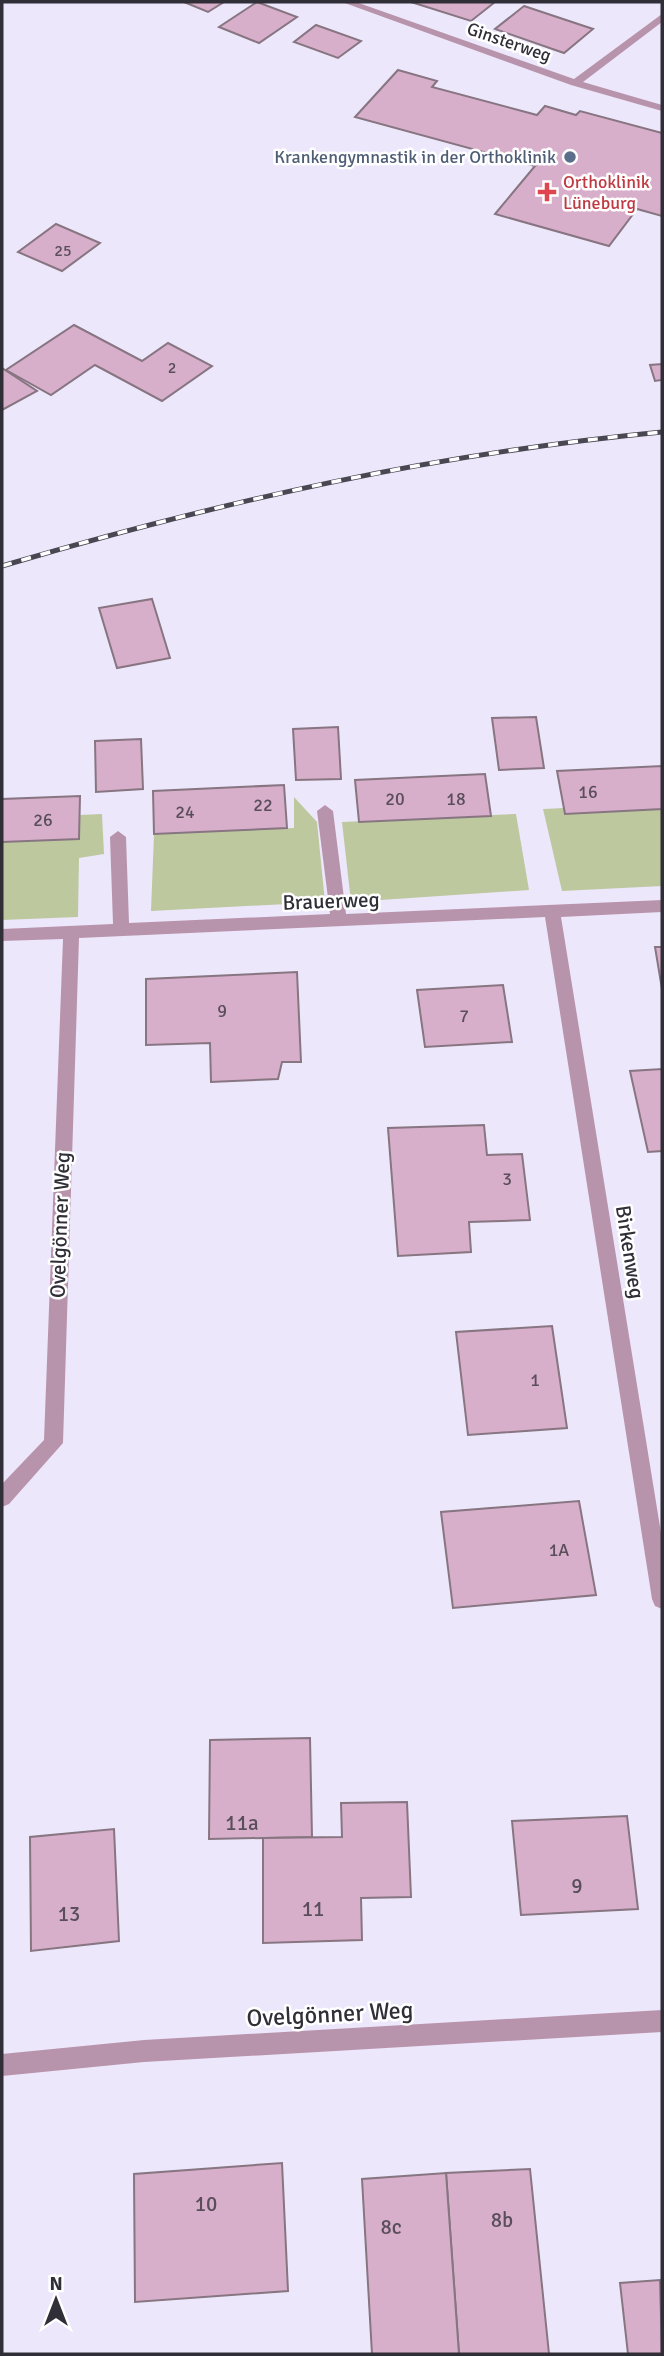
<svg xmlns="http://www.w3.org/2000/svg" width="664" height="2356" viewBox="0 0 664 2356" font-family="Signika,sans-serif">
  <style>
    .green { fill: #bdc89f }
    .building { fill: #d8afcb; stroke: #877581; stroke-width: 2 }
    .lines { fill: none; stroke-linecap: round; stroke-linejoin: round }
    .minor { fill: #b894ac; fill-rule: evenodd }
    .rail-casing { stroke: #494751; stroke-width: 5 }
    .rail { stroke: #fff; stroke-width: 3.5; stroke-dasharray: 10; stroke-linecap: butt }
    .service-dot { fill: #5c6f8a; stroke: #fff; stroke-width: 2.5 }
    .health-dot { fill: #e0444e; stroke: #fff; stroke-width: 2.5 }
    .labels { text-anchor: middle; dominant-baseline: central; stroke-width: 5; stroke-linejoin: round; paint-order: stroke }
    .far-number-label { font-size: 16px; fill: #5a4e5b }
    .far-street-label { font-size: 18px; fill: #302e36; stroke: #fff }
    .far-service-label { font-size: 18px; fill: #4e5e75; stroke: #fff; text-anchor: end }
    .far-health-label { font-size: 18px; fill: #be3a42; stroke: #fff; text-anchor: start }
    .number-label { font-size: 18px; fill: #5a4e5b }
    .street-label { font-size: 21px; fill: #302e36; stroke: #fff }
    .near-number-label { font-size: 21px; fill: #5a4e5b }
    .near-street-label { font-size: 24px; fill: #302e36; stroke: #fff }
  </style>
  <rect width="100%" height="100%" fill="#ede7fc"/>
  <g class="green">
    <path d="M294,797L317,822L325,902L151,911L154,834L294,828Z"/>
    <path d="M564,808L565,814L662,809V886L562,891L543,809Z"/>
    <path d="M102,814L104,854L79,858L78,917L2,920V842L79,839V815Z"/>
    <path d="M516,814L529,890L351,902L342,822Z"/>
  </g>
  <g class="building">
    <path d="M184,2H224L208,12Z"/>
    <path d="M257,2L297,17L259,43L219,27Z"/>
    <path d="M411,2H495L471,21Z"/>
    <path d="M524,6L593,29L564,53L495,29Z"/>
    <path d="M316,25L361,41L338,58L294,42Z"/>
    <path d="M398,70L437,81L432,87L537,115L545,106L576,115L580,111L662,133V216L637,209L609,246L495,214L535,166L355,117Z"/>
    <path d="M56,224L100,243L62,271L18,252Z"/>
    <path d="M74,325L142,361L168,343L212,366L162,401L95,365L51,395L6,370Z"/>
    <path d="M662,364V380L655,381L650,365Z"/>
    <path d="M2,368L37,391L2,410Z"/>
    <path d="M152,599L170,658L117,668L99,608Z"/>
    <path d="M536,717L544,768L499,770L492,718Z"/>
    <path d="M338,727L341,779L296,780L293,729Z"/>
    <path d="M141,739L143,789L96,792L95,741Z"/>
    <path d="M662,766V809L565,814L557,771Z"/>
    <path d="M485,774L491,816L359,822L355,780Z"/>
    <path d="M284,785L287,828L154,834L153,791Z"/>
    <path d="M80,796L79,839L2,842V799Z"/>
    <path d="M655,947H662V989Z"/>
    <path d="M297,972L301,1062H282L278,1079L211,1082L210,1043L146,1045V979Z"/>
    <path d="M503,985L512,1042L425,1047L417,990Z"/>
    <path d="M662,1069V1151L648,1152L630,1071Z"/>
    <path d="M484,1125L487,1155L522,1154L530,1220L469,1222L471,1252L398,1256L388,1128Z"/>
    <path d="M552,1326L567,1428L468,1435L456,1332Z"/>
    <path d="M579,1501L596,1595L453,1608L441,1512Z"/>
    <path d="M310,1738L312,1837L209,1839L210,1740Z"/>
    <path d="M407,1802L411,1897L361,1898L362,1940L263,1943V1838L342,1837L341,1803Z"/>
    <path d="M627,1816L638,1909L521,1915L512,1821Z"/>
    <path d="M114,1829L119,1941L31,1951L30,1837Z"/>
    <path d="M282,2163L288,2291L135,2302L134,2174Z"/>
    <path d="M530,2169L549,2354H459L446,2173Z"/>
    <path d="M446,2173L459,2354H372L362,2179Z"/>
    <path d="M660,2280L662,2354H628L620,2283Z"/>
  </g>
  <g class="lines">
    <g class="minor">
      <path d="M342,2H356L574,79L662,14V22L583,82L662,105V111L571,85Z"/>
      <path d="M325,805L333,811L346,914L662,900V912L561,917L662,1539V1609L655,1606L652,1599L545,917L79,938L63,1443L9,1504L2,1507V1484L44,1440L63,939L2,941V929L113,924L110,837L118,831L126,837L129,923L330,914L317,811Z"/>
      <path d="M662,2010V2032L144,2062L2,2076V2054L144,2040Z"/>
    </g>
    <defs>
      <path id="rail" d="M2,566C222,501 433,454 662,432"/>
    </defs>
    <use href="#rail" class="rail-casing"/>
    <use href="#rail" class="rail"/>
  </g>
  <circle class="service-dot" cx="570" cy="157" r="7"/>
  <path class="health-dot" d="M543.5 181.5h7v7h7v7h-7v7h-7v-7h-7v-7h7z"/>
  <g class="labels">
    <g class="far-number-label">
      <text x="63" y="251">25</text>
      <text x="172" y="368">2</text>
    </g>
    <g class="far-street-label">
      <text transform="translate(509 42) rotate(19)">Ginsterweg</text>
    </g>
    <g class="far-service-label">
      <text x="556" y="157">Krankengymnastik in der Orthoklinik</text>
    </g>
    <g class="far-health-label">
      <text x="563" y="182">Orthoklinik<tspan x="563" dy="21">Lüneburg</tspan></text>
    </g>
    <g class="number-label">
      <text x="588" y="792">16</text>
      <text x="395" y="799">20</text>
      <text x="456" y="799">18</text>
      <text x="263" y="805">22</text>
      <text x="185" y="812">24</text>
      <text x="43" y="820">26</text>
      <text x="222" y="1011">9</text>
      <text x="464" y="1016">7</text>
      <text x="507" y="1179">3</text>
      <text x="535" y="1380">1</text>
      <text x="559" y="1550">1A</text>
    </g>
    <g class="street-label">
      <text transform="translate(331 901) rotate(-2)">Brauerweg</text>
      <text transform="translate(60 1225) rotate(-88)">Ovelgönner Weg</text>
      <text transform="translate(630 1252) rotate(81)">Birkenweg</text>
    </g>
    <g class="near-number-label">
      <text x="242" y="1823">11a</text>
      <text x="577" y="1886">9</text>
      <text x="313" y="1909">11</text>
      <text x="69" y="1914">13</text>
      <text x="206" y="2204">10</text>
      <text x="502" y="2220">8b</text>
      <text x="391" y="2227">8c</text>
    </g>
    <g class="near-street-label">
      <text transform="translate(330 2014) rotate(-3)">Ovelgönner Weg</text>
    </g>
  </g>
  <rect width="664" height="2356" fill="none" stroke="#302e36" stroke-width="7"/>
  <g transform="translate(56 2300)" stroke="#ffffff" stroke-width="5" paint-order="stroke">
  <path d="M0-5L12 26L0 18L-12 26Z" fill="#302e36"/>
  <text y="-10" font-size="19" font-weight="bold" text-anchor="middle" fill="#302e36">N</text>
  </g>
</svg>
